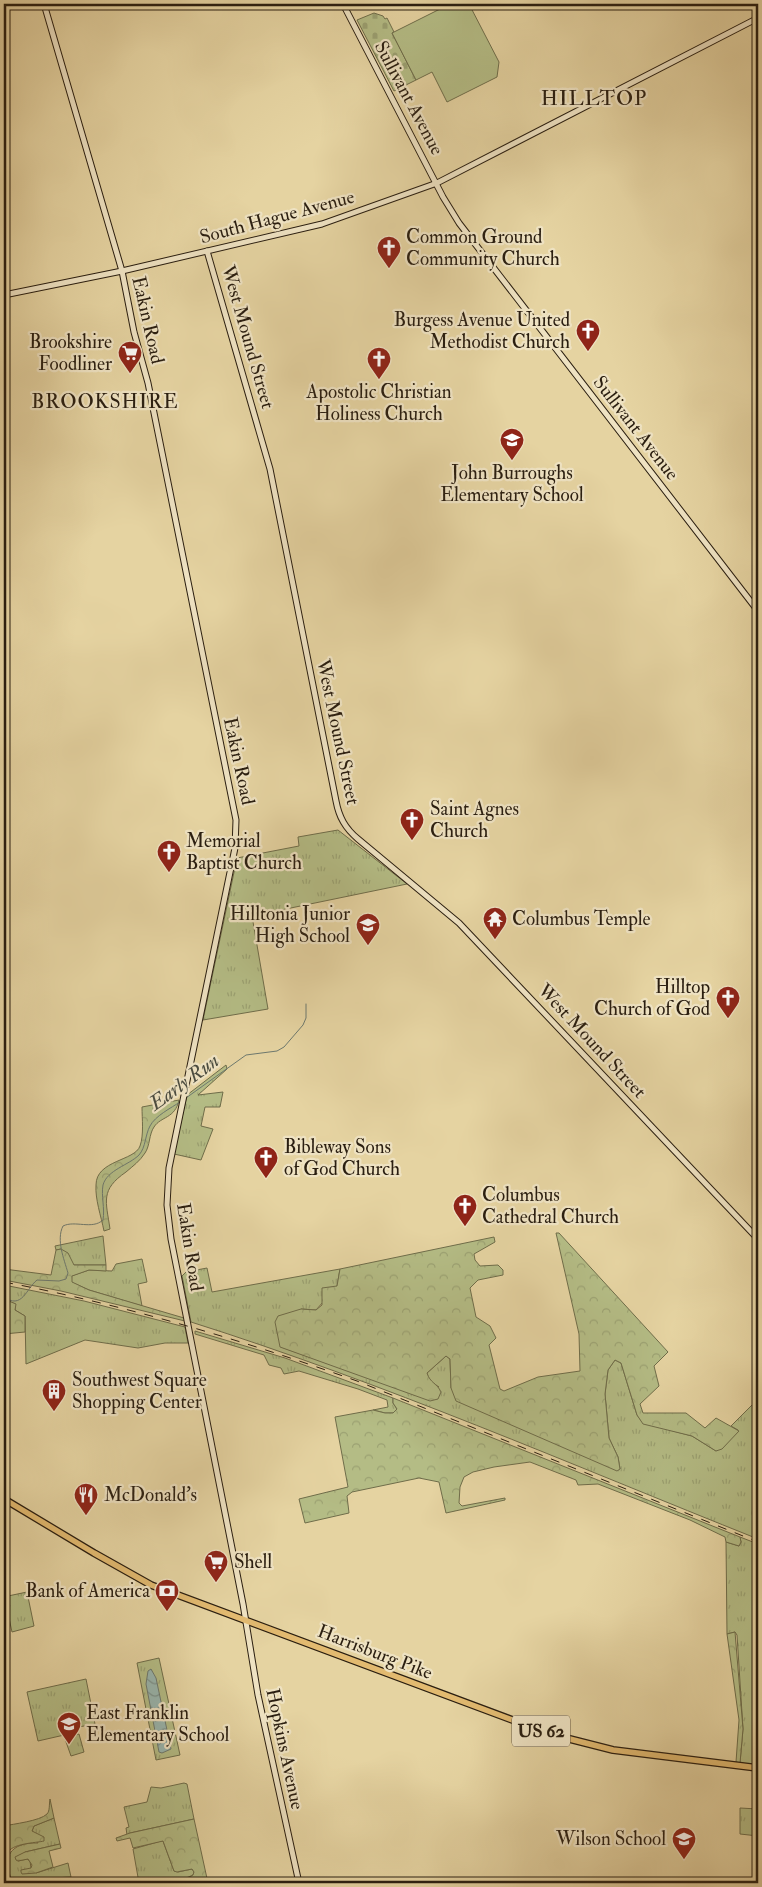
<svg xmlns="http://www.w3.org/2000/svg" width="762" height="1887" viewBox="0 0 762 1887" font-family="'IM FELL Double Pica',serif">
  <style>
    .grass { fill: url(#grass-tufts); stroke: #6f6d4a }
    .forest { fill: url(#forest-crowns); stroke: #6f6d4a }
    .cemetery { fill: url(#cemetery-stones); stroke: #6f6d4a }
    .pitch { fill: #b4bc85; stroke: #6f6d4a }
    .water { fill: url(#water-waves); stroke: #6d796f }
    .lines { fill: none; stroke-linecap: round; stroke-linejoin: round }
    .stream { stroke: #6d796f; stroke-width: 1 }
    .secondary-casing { stroke: #2a1e10; stroke-width: 7 }
    .primary-casing { stroke: #2a1e10; stroke-width: 8 }
    .secondary { stroke: #eee2c2; stroke-width: 5 }
    .primary { stroke: #e2ba70; stroke-width: 5.5 }
    .rail { stroke: #2a1e10; stroke-width: 1; stroke-dasharray: 9 9; stroke-linecap: butt }
    .labels { text-anchor: middle; dominant-baseline: central; stroke-width: 4.5; stroke-linejoin: round; paint-order: stroke }
    .shield { fill: #eee2c2; stroke: #655945; stroke-width: 1 }
    .shield-label { font-size: 18px; font-weight: bold; fill: #2a1e10 }
    .street-label { font-size: 19px; fill: #2a1e10; stroke: #eee2c2 }
    .poi-label { font-size: 19px; fill: #2a1e10; stroke: #eee2c2; text-anchor: start }
    .neighbourhood-label { font-size: 20px; letter-spacing: 1px; fill: #2a1e10; stroke: #eee2c2 }
    .water-label { font-size: 20px; font-style: italic; fill: #4b4c40; stroke: #eee2c2 }
    .quarter-label { font-size: 21px; letter-spacing: 1px; fill: #2a1e10; stroke: #eee2c2 }
  </style>
  <defs>
    <pattern id="grass-tufts" width="24" height="20" patternUnits="userSpaceOnUse" patternTransform="scale(1.25)"><rect width="24" height="20" fill="#b4bc85"/><path d="M3 7l-1-3M5 7V3M7 7l1-3M15 17l-1-3M17 17v-4M19 17l1-3" fill="none" stroke="#9ba172"/></pattern>
    <pattern id="forest-crowns" width="20" height="18" patternUnits="userSpaceOnUse" patternTransform="scale(1.25)"><rect width="20" height="18" fill="#b4bc85"/><path d="M2 6a3 3 0 1 1 6 0M12 15a3 3 0 1 1 6 0" fill="none" stroke="#9ba172"/></pattern>
    <pattern id="cemetery-stones" width="16" height="16" patternUnits="userSpaceOnUse" patternTransform="scale(1.25)"><rect width="16" height="16" fill="#b4bc85"/><path d="M2 7V4a2 2 0 0 1 4 0v3zM10 15v-3a2 2 0 0 1 4 0v3z" fill="#9ba172"/></pattern>
    <pattern id="water-waves" width="16" height="10" patternUnits="userSpaceOnUse" patternTransform="scale(1.25)"><rect width="16" height="10" fill="#99b6af"/><path d="M0 5q4-4 8 0t8 0" fill="none" stroke="#7d938d"/></pattern>
  </defs>
  <rect width="100%" height="100%" fill="#e5d3a1"/>
  <filter id="stains"><feTurbulence type="fractalNoise" baseFrequency=".004" numOctaves="4"/><feColorMatrix values="0 0 0 0 .2 0 0 0 0 .09 0 0 0 0 .02 0 0 0 .5 -.17"/></filter>
  <radialGradient id="worn" r=".72"><stop offset=".6" stop-color="#630" stop-opacity="0"/><stop offset="1" stop-color="#630" stop-opacity=".3"/></radialGradient>
  <g class="grass">
    <path d="M338,830L407,884L252,916L268,1009L203,1020L237,858L299,846L298,837Z"/>
    <path d="M226,1065L227,1069L198,1095L223,1092L220,1107H205L201,1126L213,1129L201,1160L174,1154L187,1095Z"/>
    <path d="M103,1236L106,1265H73L61,1249L56,1250L55,1246Z"/>
    <path d="M142,1259L147,1282L138,1284L142,1306L89,1290L71,1282V1276L89,1270L112,1271L116,1264Z"/>
    <path d="M207,1268L212,1292L340,1269L337,1286L316,1310L301,1309L281,1347L358,1374L439,1387L429,1380L427,1373L446,1356L450,1359L451,1388L620,1469L618,1457L609,1438L605,1394L608,1370L615,1360L621,1363L637,1415L643,1423L692,1436L716,1451L738,1430L731,1426L755,1402L758,1406V1496C745,1520 758,1517 758,1539C570,1464 384,1383 191,1322L182,1276L186,1272Z"/>
    <path d="M4,1285L84,1301L185,1327L188,1343H165L138,1348L85,1340L26,1364L25,1316L15,1310V1304L4,1299Z"/>
    <path d="M195,1331L285,1358L393,1398V1403L397,1409L393,1413H385L373,1410L388,1407L387,1400L358,1389L299,1371L284,1374L281,1368L269,1365L264,1355L195,1334Z"/>
    <path d="M740,1537L758,1544V1765L740,1763L743,1729L737,1635L735,1632L727,1634L726,1542L739,1546L741,1542Z"/>
    <path d="M27,1592L34,1626L12,1632L4,1595L8,1596Z"/>
    <path d="M159,1658L180,1755L156,1760L137,1663Z"/>
    <path d="M86,1679L95,1724L73,1728V1733L38,1741L27,1692Z"/>
    <path d="M79,1734L84,1752L71,1756L65,1739Z"/>
    <path d="M184,1783L187,1784L194,1819L130,1833L127,1835L126,1828L129,1827L124,1807L147,1802L151,1787L161,1788Z"/>
    <path d="M740,1808L758,1809V1836L740,1834Z"/>
    <path d="M54,1818L60,1844L25,1852L18,1861L27,1859L30,1861L31,1868L36,1873L68,1863L71,1877C51,1877 33,1887 13,1882C0,1857 11,1842 38,1843L32,1831L34,1826Z"/>
    <path d="M161,1841H163L174,1871L178,1872L192,1869L194,1872L193,1875L186,1878L188,1883L204,1880L205,1883H139L133,1849Z"/>
  </g>
  <g class="forest">
    <path d="M179,1100C175,1119 161,1116 154,1127C149,1134 150,1146 145,1153C140,1161 133,1166 126,1172C100,1190 106,1201 110,1229L104,1231C101,1216 95,1199 96,1185C96,1160 135,1161 140,1146C144,1135 142,1119 142,1107Z"/>
    <path d="M556,1233H559L668,1352L654,1366L659,1386L640,1404L643,1413H686L705,1428L716,1418L739,1431L722,1449L716,1451L692,1436L643,1424L637,1415L621,1363L615,1360L608,1370L605,1394L609,1438L618,1457L620,1469L617,1471L456,1401L451,1388L450,1359L446,1356L427,1373C430,1383 437,1383 441,1392L438,1399L430,1401L280,1347L275,1322L278,1316L301,1309L316,1310L322,1305V1288L337,1286L340,1269L494,1237L495,1242L474,1254L475,1260L480,1266L498,1265L503,1270V1275L478,1280L470,1288L476,1317L490,1326L496,1338L489,1345L500,1389L504,1391L538,1377L580,1371L579,1334Z"/>
    <path d="M61,1249L68,1253L74,1265H106V1271L89,1270L72,1276V1282L89,1290L184,1318L185,1321L61,1291L4,1280V1269L51,1275L56,1250Z"/>
    <path d="M4,1299L16,1304L15,1310L25,1316V1332L4,1334Z"/>
    <path d="M393,1398L740,1537L741,1542L739,1546L726,1542L725,1537L690,1520L598,1484L578,1485L576,1480L530,1462L494,1467L473,1472L464,1477L460,1487L459,1503L462,1506L505,1498V1500L446,1513L439,1482L419,1478L352,1492L347,1496L349,1513L305,1523L299,1499L348,1487L335,1417L373,1410L385,1413H393L397,1409L393,1403Z"/>
    <path d="M735,1632L743,1729L740,1763L736,1762L739,1720L727,1634Z"/>
    <path d="M50,1799L54,1818L34,1826L32,1831L44,1837V1841C36,1843 11,1843 7,1854C6,1857 7,1862 6,1866C6,1873 10,1878 15,1883H6L4,1872V1826C13,1824 40,1821 47,1814C50,1811 49,1804 50,1799Z"/>
    <path d="M194,1819L208,1883H205L203,1880L188,1883L185,1880L193,1875L194,1872L192,1869L177,1872L174,1871L163,1841L133,1848L130,1838L117,1841L116,1838L130,1833Z"/>
    <path d="M60,1844L61,1848L49,1851L53,1867L36,1873L22,1874L21,1872V1870L31,1868L32,1865L28,1859L18,1861L16,1860L15,1857L25,1852Z"/>
  </g>
  <path class="cemetery" d="M374,13L383,16L385,19L387,18L394,32L392,33L416,80L394,91L357,20Z"/>
  <path class="pitch" d="M450,4H469L499,62L497,77L447,102L432,72L416,80L392,33Z"/>
  <path class="water" d="M151,1669L156,1678L171,1749L162,1753L159,1752L146,1684L148,1671Z"/>
  <g class="lines">
    <g class="stream">
      <path d="M186,1098L246,1055L277,1051L284,1047L303,1025L306,1018V1004"/>
      <path d="M4,1297C22,1310 26,1289 37,1280L59,1281L66,1279L68,1273C64,1259 56,1240 63,1226C75,1220 92,1230 103,1220C105,1208 101,1196 103,1185C107,1170 129,1165 139,1155C146,1147 145,1135 150,1126C155,1116 171,1108 180,1102"/>
    </g>
    <defs>
      <g id="secondary">
        <path d="M44,4L122,271L134,332L148,383L236,820L235,848L169,1168L167,1205L171,1239L243,1604L258,1695L299,1883"/>
        <path d="M343,4L443,197L459,223L758,611"/>
        <path d="M207,251L270,469L336,801C339,817 345,828 358,839L459,923L758,1239"/>
        <path d="M4,295L122,271L322,224L437,183L758,18"/>
      </g>
      <path id="primary" d="M4,1499L94,1553L151,1585L550,1734L613,1750L758,1768"/>
    </defs>
    <use href="#secondary" class="secondary-casing"/>
    <use href="#primary" class="primary-casing"/>
    <use href="#secondary" class="secondary"/>
    <use href="#primary" class="primary"/>
    <path class="rail" d="M4,1282C125,1305 242,1340 357,1381L758,1542"/>
  </g>
  <defs>
    <symbol id="church-pin" viewBox="-11 -11 22 30"><path d="M0 17L-7.5 6A9.5 9.5 0 1 1 7.5 6Z" fill="#8f2418" stroke="#eee2c2"/><path d="M-1.2-6h2.4v3.5h3.3v2.4h-3.3V6h-2.4V-.1h-3.3v-2.4h3.3Z" fill="#fff"/></symbol>
    <symbol id="supermarket-pin" viewBox="-11 -11 22 30"><path d="M0 17L-7.5 6A9.5 9.5 0 1 1 7.5 6Z" fill="#8f2418" stroke="#eee2c2"/><path d="M-6-5.5h2.5l.6 2H6L4.5 2H-2.5L-4.4-4H-6ZM-1.5 3.2a1.3 1.3 0 1 0 .1 0ZM3 3.2a1.3 1.3 0 1 0 .1 0Z" fill="#fff"/></symbol>
    <symbol id="school-pin" viewBox="-11 -11 22 30"><path d="M0 17L-7.5 6A9.5 9.5 0 1 1 7.5 6Z" fill="#8f2418" stroke="#eee2c2"/><path d="M0-5L7-2L0 1L-7-2ZM-4 1L0 2.5L4 1V4Q0 6-4 4Z" fill="#fff"/></symbol>
    <symbol id="temple-pin" viewBox="-11 -11 22 30"><path d="M0 17L-7.5 6A9.5 9.5 0 1 1 7.5 6Z" fill="#8f2418" stroke="#eee2c2"/><path d="M0-6L5-2H3V0L6.5 2.5H4V6H1.5V3h-3V6H-4V2.5H-6.5L-3 0V-2H-5Z" fill="#fff"/></symbol>
    <symbol id="building-pin" viewBox="-11 -11 22 30"><path d="M0 17L-7.5 6A9.5 9.5 0 1 1 7.5 6Z" fill="#8f2418" stroke="#eee2c2"/><path d="M-4-6H4V6H1V3H-1V6H-4ZM-2.5-4.3h1.7v1.8h-1.7ZM.8-4.3h1.7v1.8H.8ZM-2.5-1h1.7V.8h-1.7ZM.8-1h1.7V.8H.8Z" fill="#fff"/></symbol>
    <symbol id="restaurant-pin" viewBox="-11 -11 22 30"><path d="M0 17L-7.5 6A9.5 9.5 0 1 1 7.5 6Z" fill="#8f2418" stroke="#eee2c2"/><path d="M-5-6h1v4h1v-4h1v4h1v-4h1v5L-1.5 .5V6h-2V.5L-5-1ZM5-6V6H3V1.5H1.5Q1.5-4 5-6Z" fill="#fff"/></symbol>
    <symbol id="bank-pin" viewBox="-11 -11 22 30"><path d="M0 17L-7.5 6A9.5 9.5 0 1 1 7.5 6Z" fill="#8f2418" stroke="#eee2c2"/><path d="M-6-4H6V4H-6ZM0-2.3a2.3 2.3 0 1 0 0 4.6a2.3 2.3 0 1 0 0-4.6Z" fill="#fff"/></symbol>
  </defs>
  <g fill-rule="evenodd">
    <use href="#church-pin" x="375" y="234" width="28" height="38"/>
    <use href="#church-pin" x="574" y="317" width="28" height="38"/>
    <use href="#supermarket-pin" x="116" y="339" width="28" height="38"/>
    <use href="#church-pin" x="365" y="345" width="28" height="38"/>
    <use href="#school-pin" x="498" y="426" width="28" height="38"/>
    <use href="#church-pin" x="398" y="806" width="28" height="38"/>
    <use href="#church-pin" x="155" y="838" width="28" height="38"/>
    <use href="#temple-pin" x="481" y="905" width="28" height="38"/>
    <use href="#school-pin" x="354" y="911" width="28" height="38"/>
    <use href="#church-pin" x="714" y="984" width="28" height="38"/>
    <use href="#church-pin" x="252" y="1144" width="28" height="38"/>
    <use href="#church-pin" x="451" y="1192" width="28" height="38"/>
    <use href="#building-pin" x="40" y="1377" width="28" height="38"/>
    <use href="#restaurant-pin" x="72" y="1481" width="28" height="38"/>
    <use href="#supermarket-pin" x="202" y="1548" width="28" height="38"/>
    <use href="#bank-pin" x="153" y="1577" width="28" height="38"/>
    <use href="#school-pin" x="55" y="1710" width="28" height="38"/>
    <use href="#school-pin" x="670" y="1825" width="28" height="38"/>
  </g>
  <g class="labels">
    <rect class="shield" x="512" y="1715.5" width="58" height="31" rx="4"/>
    <g class="shield-label">
      <text x="541" y="1731">US 62</text>
    </g>
    <g class="street-label">
      <text transform="translate(409 98) rotate(62)">Sullivant Avenue</text>
      <text transform="translate(277 217) rotate(-15)">South Hague Avenue</text>
      <text transform="translate(148 320) rotate(77)">Eakin Road</text>
      <text transform="translate(248 337) rotate(74)">West Mound Street</text>
      <text transform="translate(636 428) rotate(52)">Sullivant Avenue</text>
      <text transform="translate(338 732) rotate(78)">West Mound Street</text>
      <text transform="translate(239 761) rotate(78)">Eakin Road</text>
      <text transform="translate(592 1041) rotate(47)">West Mound Street</text>
      <text transform="translate(190 1247) rotate(81)">Eakin Road</text>
      <text transform="translate(375 1652) rotate(21)">Harrisburg Pike</text>
      <text transform="translate(285 1749) rotate(78)">Hopkins Avenue</text>
    </g>
    <g class="poi-label">
      <text x="406" y="237">Common Ground<tspan x="406" dy="22">Community Church</tspan></text>
      <text x="570" y="320" text-anchor="end">Burgess Avenue United<tspan x="570" dy="22">Methodist Church</tspan></text>
      <text x="112" y="342" text-anchor="end">Brookshire<tspan x="112" dy="22">Foodliner</tspan></text>
      <text x="379" y="392" text-anchor="middle">Apostolic Christian<tspan x="379" dy="22">Holiness Church</tspan></text>
      <text x="512" y="473" text-anchor="middle">John Burroughs<tspan x="512" dy="22">Elementary School</tspan></text>
      <text x="430" y="809">Saint Agnes<tspan x="430" dy="22">Church</tspan></text>
      <text x="186" y="841">Memorial<tspan x="186" dy="22">Baptist Church</tspan></text>
      <text x="350" y="914" text-anchor="end">Hilltonia Junior<tspan x="350" dy="22">High School</tspan></text>
      <text x="512" y="919">Columbus Temple</text>
      <text x="710" y="987" text-anchor="end">Hilltop<tspan x="710" dy="22">Church of God</tspan></text>
      <text x="284" y="1147">Bibleway Sons<tspan x="284" dy="22">of God Church</tspan></text>
      <text x="482" y="1195">Columbus<tspan x="482" dy="22">Cathedral Church</tspan></text>
      <text x="72" y="1380">Southwest Square<tspan x="72" dy="22">Shopping Center</tspan></text>
      <text x="104" y="1495">McDonald's</text>
      <text x="234" y="1562">Shell</text>
      <text x="150" y="1591" text-anchor="end">Bank of America</text>
      <text x="86" y="1713">East Franklin<tspan x="86" dy="22">Elementary School</tspan></text>
      <text x="666" y="1839" text-anchor="end">Wilson School</text>
    </g>
    <g class="neighbourhood-label">
      <text x="105" y="401">BROOKSHIRE</text>
    </g>
    <g class="water-label">
      <text transform="translate(184 1082) rotate(-36)">Early Run</text>
    </g>
    <g class="quarter-label">
      <text x="594" y="98">HILLTOP</text>
    </g>
  </g>
  <rect width="762" height="1887" fill="none" stroke="#e5d3a1" stroke-width="20"/>
  <rect x="5" y="5" width="752" height="1877" fill="none" stroke="#2a1e10" stroke-width="2.5"/>
  <rect x="10" y="10" width="742" height="1867" fill="none" stroke="#2a1e10"/>
  <rect width="100%" height="100%" filter="url(#stains)"/>
  <rect width="100%" height="100%" fill="url(#worn)"/>
</svg>
